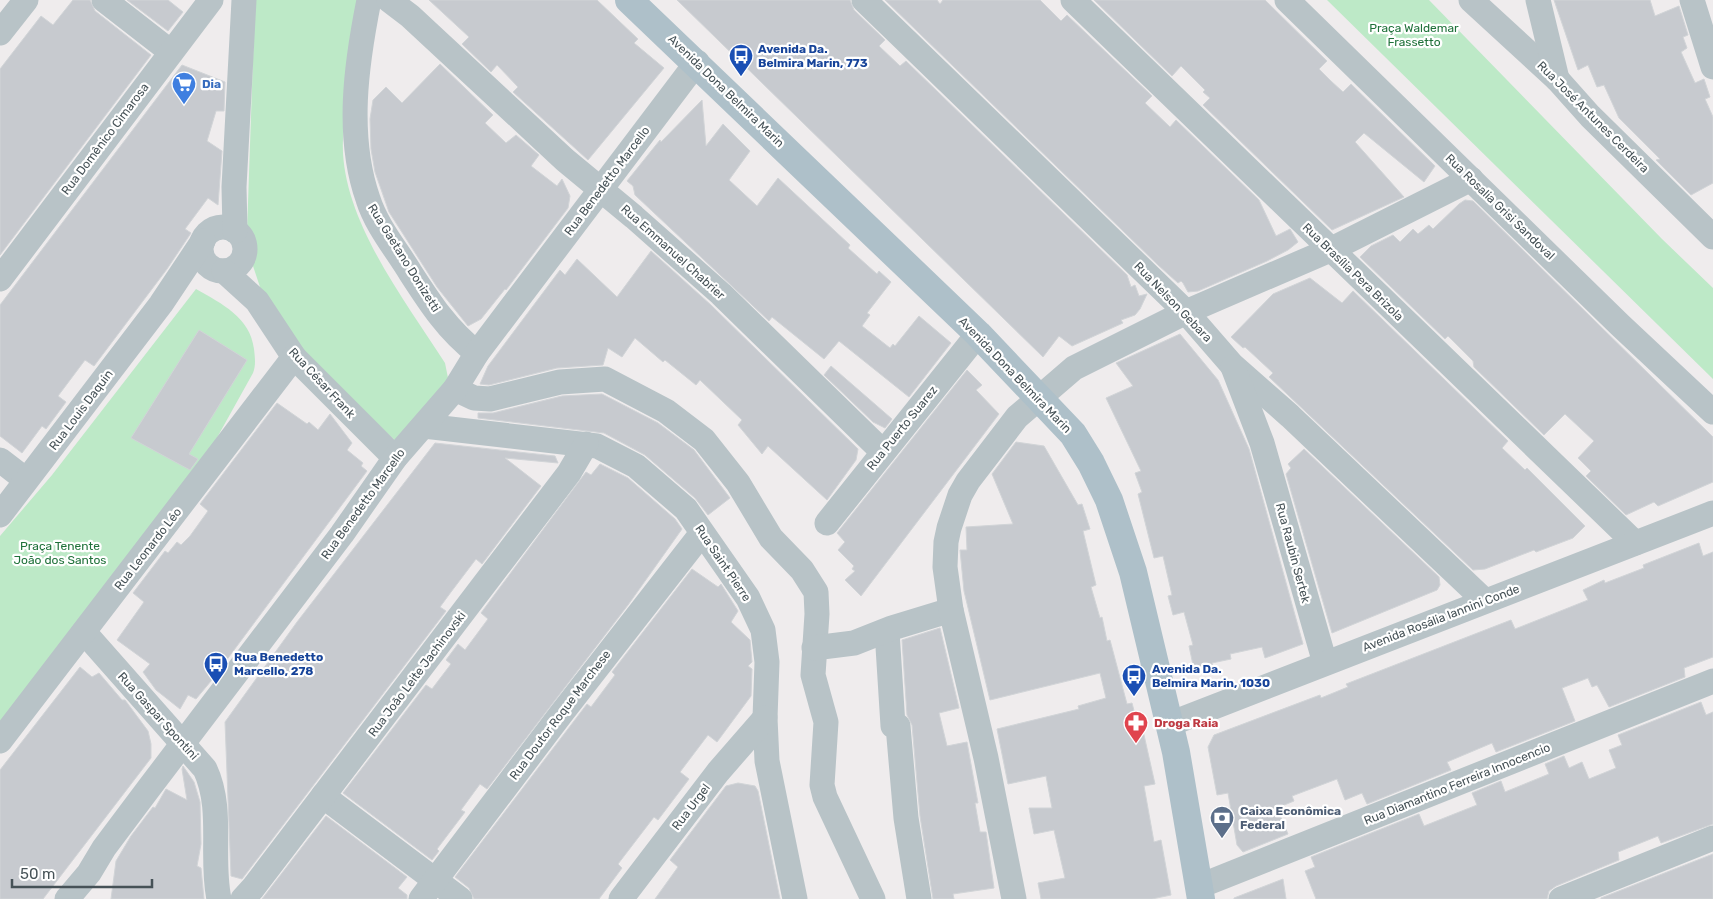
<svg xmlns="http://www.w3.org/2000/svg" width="1713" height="899" viewBox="0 0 1713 899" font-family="Rubik,sans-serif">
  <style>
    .green { fill: #bde9c7 }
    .building { fill: #c7cacf; stroke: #d1d4d7 }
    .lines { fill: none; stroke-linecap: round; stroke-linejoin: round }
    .minor { stroke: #b8c3c7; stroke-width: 25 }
    .major { stroke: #aec0c9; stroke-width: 28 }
    .labels { text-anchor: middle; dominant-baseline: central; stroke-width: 4.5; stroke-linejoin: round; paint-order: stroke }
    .park-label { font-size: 12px; fill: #1f713a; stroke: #fff }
    .transit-label { font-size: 12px; font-weight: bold; fill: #164399; stroke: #fff; text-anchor: start }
    .shop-label { font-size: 12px; font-weight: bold; fill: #366cbe; stroke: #fff; text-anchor: start }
    .street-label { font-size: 12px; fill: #465257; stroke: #fff }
    .health-label { font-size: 12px; font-weight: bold; fill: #be3a42; stroke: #fff; text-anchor: start }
    .service-label { font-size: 12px; font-weight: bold; fill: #4e5e75; stroke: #fff; text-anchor: start }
  </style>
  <rect width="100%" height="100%" fill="#efeced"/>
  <g class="green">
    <path d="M255,0H363C356,46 345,93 343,139C339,217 405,300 445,363L448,378L442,391L400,445L294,346L264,299L251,260L247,232Z"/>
    <path d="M1327,0H1429L1662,239L1713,288V379Z"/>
    <path d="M196,289C222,304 250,317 254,349C255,358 256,365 253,373L204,461L0,727V536L52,475Z"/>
  </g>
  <g class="building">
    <path d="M73,0H90L95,11L151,55L0,255V69L41,16L53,25Z"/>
    <path d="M127,0H168L183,12L168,31Z"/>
    <path d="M429,0H597L638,39L634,43L664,68L588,160L513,92L518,87L497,65L491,72L462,44L469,37Z"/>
    <path d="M677,0H850L854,10L885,40L879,46L900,66L906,61L1127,275L1131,287L1135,285L1139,296L1147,294L1140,309L1135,315L1121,320L1123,323L1072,346L1059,336L1043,357Z"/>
    <path d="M885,0H937L940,4L943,0H1040L1061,21L1067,15L1152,96L1145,103L1170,127L1176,120L1259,200L1276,236L1290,229L1298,242L1288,250L1267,261L1198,291L1188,292L1183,283L1181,281L1178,283L1158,265Z"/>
    <path d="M1094,0H1265L1327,61L1319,69L1331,81L1343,92L1351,84L1435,166L1424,182L1364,133L1355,142L1404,197L1332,230L1203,105L1210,98L1203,92L1205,90L1181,66L1172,76Z"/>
    <path d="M1554,0H1650L1655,16L1679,6L1688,35L1683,37L1687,48L1681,52L1695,83L1704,79L1710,97L1705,99L1713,117V183L1691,195L1656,160L1660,159L1619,118L1604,85L1597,87L1588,65L1578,70Z"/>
    <path d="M440,64L493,115L485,123L506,143L516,135L539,155L531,166L557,186L562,179L570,196L568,208L506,290L505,289L481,319L468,326L437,287L389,212L375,172L371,149L370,119L373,100L386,87L402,103Z"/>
    <path d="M182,65L225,82L224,111H216L207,141L222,151L218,205L208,198L185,229L191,233L167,269L94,366L85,360L58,396L66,402L46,429L42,426L22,453L0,436V305Z"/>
    <path d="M702,100L706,146L723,124L750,151L729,180L757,206L778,178L850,245L848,248L877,274L879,271L891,282L867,313L870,315L862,326L890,348L893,344L895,346L919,316L951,343L909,397L839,341L824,359L772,317L769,321L635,195L633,186L627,181L660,140L661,142Z"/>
    <path d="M1465,200L1473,201L1713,437V482L1658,506L1654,502L1626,515L1586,476L1591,471L1578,458L1594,441L1565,414L1544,435L1474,367L1473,361L1448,336L1445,339L1360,257L1371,246L1393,235L1400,242L1413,229L1418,234L1429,225L1433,229L1459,204Z"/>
    <path d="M651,251L711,305L858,449L856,460L827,500L768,446L762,454L738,425L742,420L700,380L696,385L665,360L663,362L635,338L622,357L608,348L603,365L557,368L489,385L480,384L488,366L560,270L565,275L577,259L617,297Z"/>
    <path d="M1310,278L1342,303L1353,291L1508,441L1502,448L1525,470L1527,468L1585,526L1573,538L1536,552L1534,550L1485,569L1473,570L1269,377L1273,373L1245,347L1243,348L1231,337L1273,294Z"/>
    <path d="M199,330L247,360L189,454L198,459L190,470L131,438Z"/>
    <path d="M1180,334L1218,380L1249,449L1303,644L1265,658L1262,647L1230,654L1231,659L1212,663L1213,668L1201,671L1193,665L1189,646L1193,645L1184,612L1173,615L1168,596L1172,595L1163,556L1154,558L1138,494L1142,492L1135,473L1141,471L1106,398L1133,386L1116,363Z"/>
    <path d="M831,366L892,419L885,428L873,422L824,375Z"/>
    <path d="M967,370L982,385L976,390L999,414L861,596L845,580L855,571L852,569L854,566L838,550L845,542L837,533Z"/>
    <path d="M602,394L658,423L694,450L730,498L708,515L695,498L645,455L604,433L478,418V413H493L562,396Z"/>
    <path d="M277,403L307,424L309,422L318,430L330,414L352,443L347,450L363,463L361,466L367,471L211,681L196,699L188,695L180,709L156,690L143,672L150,664L117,640L144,602L133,593L165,551L168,553L177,542L181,545L190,536L208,511L200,504Z"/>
    <path d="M1016,442L1044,446L1078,505L1082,504L1090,529L1083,531L1096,585L1091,587L1100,618L1102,617L1107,641L1110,640L1127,704L1132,703L1138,726H1142L1155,784L1144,786L1154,842L1161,840L1171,895L1152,899H1041L1038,883L1065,878L1054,830L1034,834L1029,808H1052L1046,776L1008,784L997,729L1079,709L1078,706L1106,698L1100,673L990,700L964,591L960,550H967L966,527L1013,524L992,474Z"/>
    <path d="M435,443L555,456L558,463L505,458L541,486L482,564L476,559L451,592L440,607L446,611L242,879L231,876L225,722L297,622Z"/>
    <path d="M1304,449L1439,577L1440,585L1437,590L1332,633L1286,474L1291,468L1288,464Z"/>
    <path d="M600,464L628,478L675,519L682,529L628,605L487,789L480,784L461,810L465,812L437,849L439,851L432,860L343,793L426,685L432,689L451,664L446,660L458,644L465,650L488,619L481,613L498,590L586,472L591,475Z"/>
    <path d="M1699,543L1703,556L1713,552V657L1684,668L1685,677L1609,707L1597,685L1592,687L1588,678L1562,688L1575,721L1496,752L1492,743L1447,762L1451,770L1367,804L1362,793L1345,800L1337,779L1292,796L1294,801L1277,808L1288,834L1243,852L1237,845L1228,793L1217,795L1208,747L1214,735L1320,695L1321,698L1348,687L1346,684L1511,620L1515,629L1558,612L1588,600L1583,590L1604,580L1605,583L1644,568L1643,565Z"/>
    <path d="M692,569L718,587L721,584L738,611L731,622L750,640L752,662L748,666L752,669L751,696L717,742L708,735L680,772L689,779L658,820L654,817L618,864L622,868L599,899H474L469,888L455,877L587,704L591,707L615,675L612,672Z"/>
    <path d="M940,628L959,708L939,713L947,746L967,742L978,803H975L980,832H986L994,888L953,894L954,899H933L920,816L912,725L907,715L902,640Z"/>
    <path d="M80,667L92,677L99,673L122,700H125L148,731L151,744V758L43,899H0V770Z"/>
    <path d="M1701,702L1706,715L1713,712V824L1661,843L1658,836L1618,852L1619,860L1556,886L1549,891L1547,899H1316L1305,871L1315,867L1311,857L1419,814L1424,826L1477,805L1472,793L1501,781L1505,792L1549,774L1545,764L1564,756L1569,768L1582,762L1589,779L1616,768L1609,750L1622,745L1618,735Z"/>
    <path d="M183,766L194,782L200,802L201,844L197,866L201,868L204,899H111L116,861L131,836L153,807L155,808L166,789L187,800L182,769Z"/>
    <path d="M738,783L755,786L758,791L780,899H655L678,867L670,860L726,786Z"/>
    <path d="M326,816L407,877L398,888L407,895V899H262Z"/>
    <path d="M1713,854V899H1601V898Z"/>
    <path d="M1283,879L1286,899H1234V898Z"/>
  </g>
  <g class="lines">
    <g class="minor">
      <path d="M104,0L171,52"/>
      <path d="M369,0C356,65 346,136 368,199C376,225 396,249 410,272C430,303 448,331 477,353"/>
      <path d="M389,0L410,16L565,160L634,217L721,294L883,452"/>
      <path d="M864,0L1186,312L1232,365L1290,416L1485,601"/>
      <path d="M1073,0L1635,543"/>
      <path d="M1287,0L1620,325L1713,412"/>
      <path d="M1471,0L1557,79L1590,116L1713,237"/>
      <path d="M1538,0L1557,79"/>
      <path d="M1692,0L1713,67"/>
      <path d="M0,33L26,0"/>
      <circle cx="223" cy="249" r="22"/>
      <path d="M235,231L234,187L244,0"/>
      <path d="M224,271L257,301L294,357L395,458"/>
      <path d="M0,279L211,0"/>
      <path d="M1233,367L1262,443L1325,663"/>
      <path d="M455,389L474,398L490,399L560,382L605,379L666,411L704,440L738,483L771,538L802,570L816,592L817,614L813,675L826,722L822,785L825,797L873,899"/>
      <path d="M424,426L597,446L636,466L686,509L748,598L763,630L767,662L765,718L767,761L795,899"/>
      <path d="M0,460L26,480"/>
      <path d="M0,515L161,304L203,241"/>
      <path d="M827,523L978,334"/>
      <path d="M887,631L893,726H898L906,818L919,899"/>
      <path d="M84,632L205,769C224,809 210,857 219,899"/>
      <path d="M814,648L854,643L892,628L951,610"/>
      <path d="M1170,724L1713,513"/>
      <path d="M0,741L294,357"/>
      <path d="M323,796L460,899"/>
      <path d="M1200,886L1713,681"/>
      <path d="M67,899L89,873L104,848L149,788L342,534L395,458L455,389L477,353L697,62"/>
      <path d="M243,899L253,888L569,473L586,444"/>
      <path d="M421,899L561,714L702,533"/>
      <path d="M621,899L718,772L765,718"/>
      <path d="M1014,899L986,758L951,610L945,567L946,542L949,528L960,495L968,481L1017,417L1074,368L1186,312L1330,250L1471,179"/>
      <path d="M1561,899L1713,838"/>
    </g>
    <path class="major" d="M629,0L978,334L1073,434L1091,463L1109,500L1133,572L1176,752L1201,899"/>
  </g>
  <defs>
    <symbol id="bus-pin" viewBox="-11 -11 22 30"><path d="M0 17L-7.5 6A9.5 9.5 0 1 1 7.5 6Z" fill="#1a4fb4" stroke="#fff"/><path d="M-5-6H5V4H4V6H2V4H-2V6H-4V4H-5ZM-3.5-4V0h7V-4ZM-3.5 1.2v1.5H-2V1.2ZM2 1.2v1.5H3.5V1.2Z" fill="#fff"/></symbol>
    <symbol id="supermarket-pin" viewBox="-11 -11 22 30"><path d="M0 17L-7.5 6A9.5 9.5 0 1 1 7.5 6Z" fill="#3f7fe0" stroke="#fff"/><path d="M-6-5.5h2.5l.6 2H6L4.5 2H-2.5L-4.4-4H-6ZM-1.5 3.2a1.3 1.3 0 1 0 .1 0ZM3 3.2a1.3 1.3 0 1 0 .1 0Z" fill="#fff"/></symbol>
    <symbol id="pharmacy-pin" viewBox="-11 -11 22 30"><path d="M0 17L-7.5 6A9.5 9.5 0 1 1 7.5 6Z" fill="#e0444e" stroke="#fff"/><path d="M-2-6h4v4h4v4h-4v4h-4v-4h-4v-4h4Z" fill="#fff"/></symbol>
    <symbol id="bank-pin" viewBox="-11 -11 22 30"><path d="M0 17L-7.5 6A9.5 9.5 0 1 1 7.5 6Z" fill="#5c6f8a" stroke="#fff"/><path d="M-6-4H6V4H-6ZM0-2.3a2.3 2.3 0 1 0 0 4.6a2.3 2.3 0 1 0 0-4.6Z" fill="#fff"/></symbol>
  </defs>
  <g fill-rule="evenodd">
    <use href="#bus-pin" x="727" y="42" width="28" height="38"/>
    <use href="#supermarket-pin" x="170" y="70" width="28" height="38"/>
    <use href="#bus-pin" x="202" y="650" width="28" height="38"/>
    <use href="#bus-pin" x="1120" y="662" width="28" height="38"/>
    <use href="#pharmacy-pin" x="1122" y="709" width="28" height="38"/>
    <use href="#bank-pin" x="1208" y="804" width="28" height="38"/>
  </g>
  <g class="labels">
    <g class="park-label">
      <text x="1414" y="28">Praça Waldemar<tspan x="1414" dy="14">Frassetto</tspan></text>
      <text x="60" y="546">Praça Tenente<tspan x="60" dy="14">João dos Santos</tspan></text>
    </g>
    <g class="transit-label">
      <text x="758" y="49">Avenida Da.<tspan x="758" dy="14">Belmira Marin, 773</tspan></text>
      <text x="234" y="657">Rua Benedetto<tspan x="234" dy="14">Marcello, 278</tspan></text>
      <text x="1152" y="669">Avenida Da.<tspan x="1152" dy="14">Belmira Marin, 1030</tspan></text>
    </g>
    <g class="shop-label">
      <text x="202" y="84">Dia</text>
    </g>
    <g class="street-label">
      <text transform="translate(726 91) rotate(44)">Avenida Dona Belmira Marin</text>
      <text transform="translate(1593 117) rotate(45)">Rua José Antunes Cerdeira</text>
      <text transform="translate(105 139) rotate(-53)">Rua Domênico Cimarosa</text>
      <text transform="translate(607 181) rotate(-53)">Rua Benedetto Marcello</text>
      <text transform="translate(1500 207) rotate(44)">Rua Rosalia Grisi Sandoval</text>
      <text transform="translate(673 252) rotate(42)">Rua Emmanuel Chabrier</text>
      <text transform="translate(404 258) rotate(58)">Rua Gaetano Donizetti</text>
      <text transform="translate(1353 272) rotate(44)">Rua Brasília Pera Brizola</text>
      <text transform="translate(1173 302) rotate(46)">Rua Nelson Gebara</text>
      <text transform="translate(1015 375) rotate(46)">Avenida Dona Belmira Marin</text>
      <text transform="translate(322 383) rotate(47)">Rua César Frank</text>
      <text transform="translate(81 410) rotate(-53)">Rua Louis Daquin</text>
      <text transform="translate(902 428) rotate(-51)">Rua Puerto Suarez</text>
      <text transform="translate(363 504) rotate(-54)">Rua Benedetto Marcello</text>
      <text transform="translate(148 549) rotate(-52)">Rua Leonardo Léo</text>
      <text transform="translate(1293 553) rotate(75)">Rua Raubin Sertek</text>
      <text transform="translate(723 563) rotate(56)">Rua Saint Pierre</text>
      <text transform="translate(1441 618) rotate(-21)">Avenida Rosália Iannini Conde</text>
      <text transform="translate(417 674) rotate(-53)">Rua João Leite Jachinovski</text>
      <text transform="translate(560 715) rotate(-53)">Rua Doutor Roque Marchese</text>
      <text transform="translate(158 716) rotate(48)">Rua Gaspar Spontini</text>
      <text transform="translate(1457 784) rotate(-22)">Rua Diamantino Ferreira Innocencio</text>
      <text transform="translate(691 807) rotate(-53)">Rua Urgel</text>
    </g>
    <g class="health-label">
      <text x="1154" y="723">Droga Raia</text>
    </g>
    <g class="service-label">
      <text x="1240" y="811">Caixa Econômica<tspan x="1240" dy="14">Federal</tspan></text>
    </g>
  </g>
  <path d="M12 879v8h140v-8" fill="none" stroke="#465257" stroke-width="2.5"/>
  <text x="20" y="879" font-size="15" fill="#465257" stroke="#ffffff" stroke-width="4" paint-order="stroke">50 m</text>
</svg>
